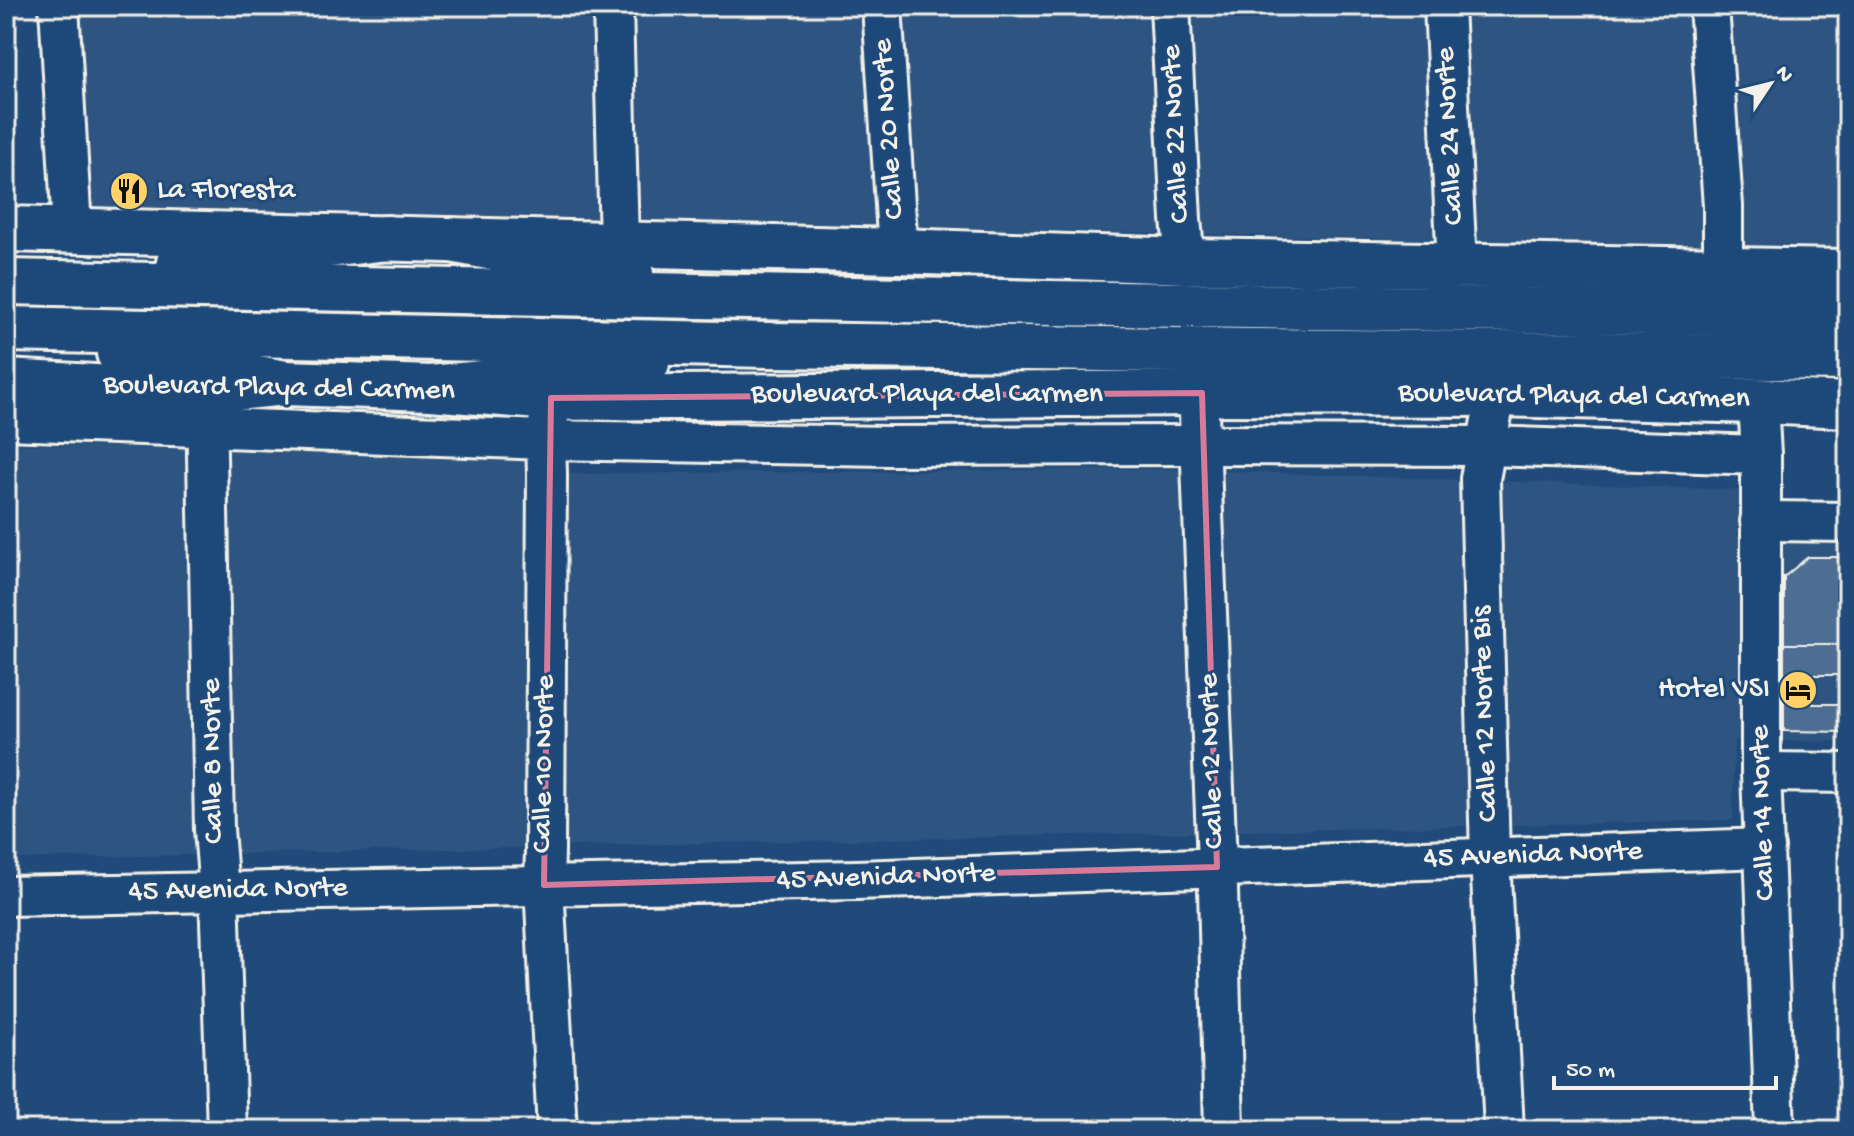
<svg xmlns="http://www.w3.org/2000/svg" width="1854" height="1136" viewBox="0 0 1854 1136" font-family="'Gochi Hand',sans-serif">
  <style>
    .built { fill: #2d5581 }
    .building { fill: #4d6e92; stroke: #f4f1e8; stroke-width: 2 }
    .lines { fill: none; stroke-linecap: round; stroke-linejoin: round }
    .minor-casing { stroke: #f4f1e8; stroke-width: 44 }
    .major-casing { stroke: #f4f1e8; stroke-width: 50 }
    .highway-casing { stroke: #f4f1e8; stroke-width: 50 }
    .minor { stroke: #1f4a7a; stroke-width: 38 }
    .major { stroke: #1f4a7a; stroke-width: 44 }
    .highway { stroke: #1f4a7a; stroke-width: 44 }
    .marked { fill: none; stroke: #d87a9a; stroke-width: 6; stroke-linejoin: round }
    .labels { text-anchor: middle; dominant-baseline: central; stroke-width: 6; stroke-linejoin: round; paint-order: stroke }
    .street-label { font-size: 30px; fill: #f4f1e8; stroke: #1f4a7a }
    .poi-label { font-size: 30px; fill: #f4f1e8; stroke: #1f4a7a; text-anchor: start }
  </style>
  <rect width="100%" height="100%" fill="#1f4a7a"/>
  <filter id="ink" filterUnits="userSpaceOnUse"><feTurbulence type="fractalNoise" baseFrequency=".0125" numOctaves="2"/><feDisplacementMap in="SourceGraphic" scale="16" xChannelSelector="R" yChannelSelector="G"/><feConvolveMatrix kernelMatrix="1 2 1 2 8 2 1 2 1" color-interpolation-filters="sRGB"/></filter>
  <g filter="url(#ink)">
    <g class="built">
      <path d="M59,6H1848V249L69,208Z"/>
      <path d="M6,444L569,460V474L1168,469L1738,490L1737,536L1848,538V742L1734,740L1733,820L6,859Z"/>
    </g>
    <g class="building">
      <path d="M1808,557H1848V644H1784V577Z"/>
      <path d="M1784,644H1848V675H1813V704H1848V732L1784,731Z"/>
    </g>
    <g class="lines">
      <defs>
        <g id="minor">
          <path d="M59,6L72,229"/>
          <path d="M613,6L619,244"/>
          <path d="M882,6L898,251"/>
          <path d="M1170,6L1181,219L1185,261"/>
          <path d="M1444,6L1457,265"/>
          <path d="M1709,6L1723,206V269"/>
          <path d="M1202,393L1199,413L1218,889L1224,1130"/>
          <path d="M1496,394L1480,479L1490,857L1504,1130"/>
          <path d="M1758,401L1761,455V772L1775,1130"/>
          <path d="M206,402L214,829L219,891L227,1130"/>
          <path d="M549,417L546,440L547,474L545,850L544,885L557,1130"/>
          <path d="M6,420L546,440L887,446L1201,445L1486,446L1761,455"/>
          <path d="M1760,521L1848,522"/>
          <path d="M1761,772L1848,773"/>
          <path d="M6,896L857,880L1765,848"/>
        </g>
        <g id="major">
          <path d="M6,229L898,251L1185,261L1848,272"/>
          <path d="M6,382L147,390L206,391L285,383L431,388L551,398L1202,393L1496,394L1758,401L1848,405"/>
        </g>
        <g id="highway">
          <path d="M451,240L631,274"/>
          <path d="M179,263L387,238"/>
          <path d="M6,282L1050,303L1848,315"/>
          <path d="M6,329L769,345L1848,358"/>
          <path d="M119,353L285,383"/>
          <path d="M431,388L585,373L647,363"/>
        </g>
      </defs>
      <use href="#minor" class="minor-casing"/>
      <use href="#major" class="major-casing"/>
      <use href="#highway" class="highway-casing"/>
      <use href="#minor" class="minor"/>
      <use href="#major" class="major"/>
      <use href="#highway" class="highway"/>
    </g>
  </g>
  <path class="marked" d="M1202,393L1217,867L544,885L551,398Z"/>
  <defs>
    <symbol id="restaurant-disc" viewBox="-11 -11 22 22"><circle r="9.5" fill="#ffd166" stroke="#1f4a7a"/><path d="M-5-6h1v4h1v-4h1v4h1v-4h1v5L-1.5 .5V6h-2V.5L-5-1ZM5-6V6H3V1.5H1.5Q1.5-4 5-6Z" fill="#111"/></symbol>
    <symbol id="hotel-disc" viewBox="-11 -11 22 22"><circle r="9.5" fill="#ffd166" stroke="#1f4a7a"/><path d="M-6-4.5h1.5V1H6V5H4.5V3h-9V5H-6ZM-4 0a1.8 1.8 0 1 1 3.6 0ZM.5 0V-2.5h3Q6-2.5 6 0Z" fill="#111"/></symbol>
  </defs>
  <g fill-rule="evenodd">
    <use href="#restaurant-disc" x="107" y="169" width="44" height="44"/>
    <use href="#hotel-disc" x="1776" y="668" width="44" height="44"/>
  </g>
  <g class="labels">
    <g class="street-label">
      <text transform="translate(890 129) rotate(-94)">Calle 20 Norte</text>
      <text transform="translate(1177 134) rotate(-93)">Calle 22 Norte</text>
      <text transform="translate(1451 136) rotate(-93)">Calle 24 Norte</text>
      <text transform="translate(279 389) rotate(1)">Boulevard Playa del Carmen</text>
      <text x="927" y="395">Boulevard Playa del Carmen</text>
      <text transform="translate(1574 397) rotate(1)">Boulevard Playa del Carmen</text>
      <text transform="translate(1486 714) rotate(-92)">Calle 12 Norte Bis</text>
      <text transform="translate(214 761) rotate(-91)">Calle 8 Norte</text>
      <text transform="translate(1213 761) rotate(-92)">Calle 12 Norte</text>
      <text transform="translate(545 764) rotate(-89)">Calle 10 Norte</text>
      <text transform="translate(1764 813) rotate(-92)">Calle 14 Norte</text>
      <text transform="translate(1533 856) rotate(-2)">45 Avenida Norte</text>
      <text transform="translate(886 878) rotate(-2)">45 Avenida Norte</text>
      <text transform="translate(238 891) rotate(-1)">45 Avenida Norte</text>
    </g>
    <g class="poi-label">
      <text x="157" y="191">La Floresta</text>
      <text x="1770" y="690" text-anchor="end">Hotel VSI</text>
    </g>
  </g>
  <rect width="1854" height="1136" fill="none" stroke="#1f4a7a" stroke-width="32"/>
  <rect x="16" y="16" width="1822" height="1104" fill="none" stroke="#f4f1e8" stroke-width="3" filter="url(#ink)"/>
  <g transform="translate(1770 84) rotate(55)" stroke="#1f4a7a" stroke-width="6" paint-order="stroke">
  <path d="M0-6L14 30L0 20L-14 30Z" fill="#f4f1e8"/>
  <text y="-12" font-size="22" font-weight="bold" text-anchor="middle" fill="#f4f1e8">N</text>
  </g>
  <path d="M1554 1076v12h222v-12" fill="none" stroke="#f4f1e8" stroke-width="4"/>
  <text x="1566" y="1076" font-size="24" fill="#f4f1e8" stroke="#1f4a7a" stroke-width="6" paint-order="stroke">50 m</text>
</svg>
